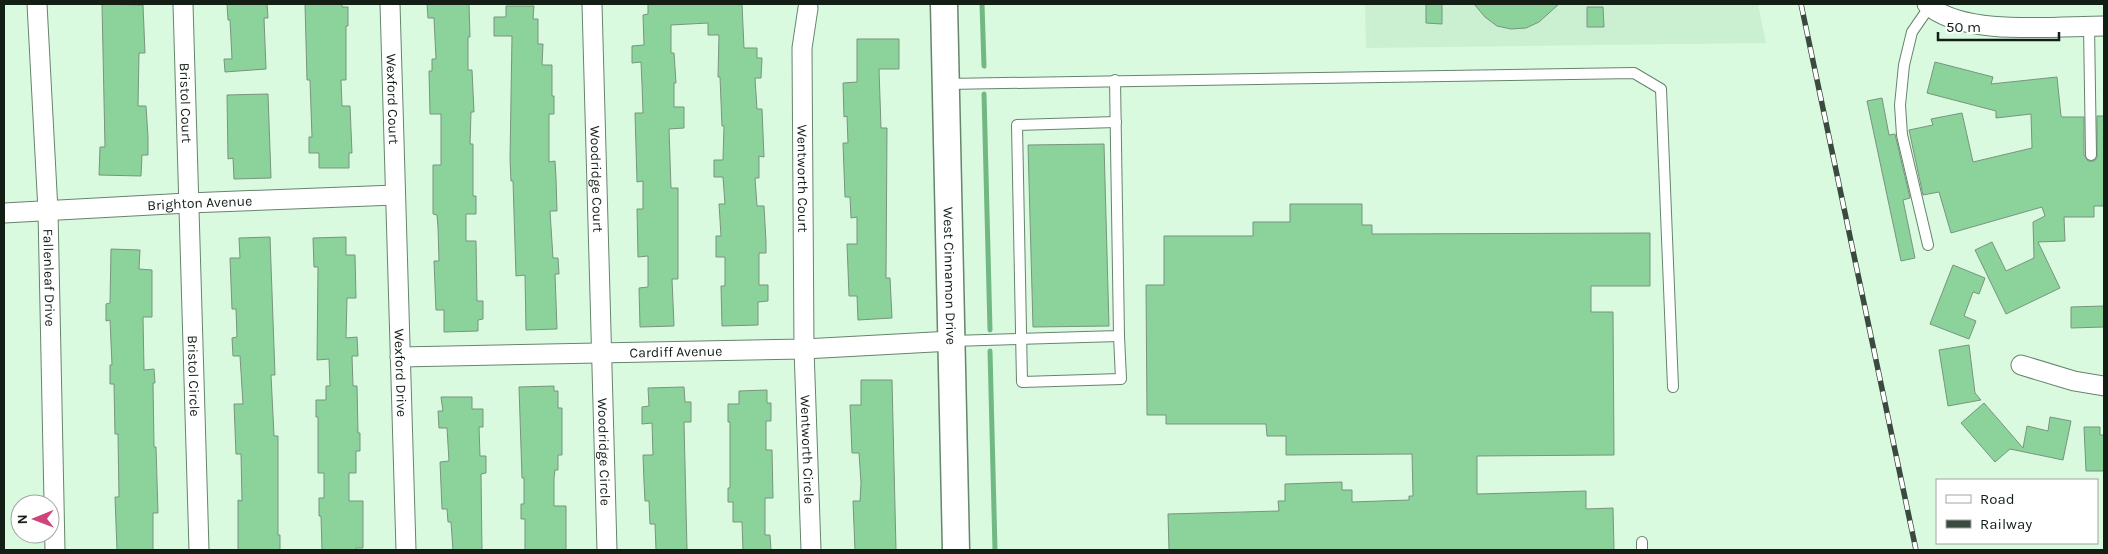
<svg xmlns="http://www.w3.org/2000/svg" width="2108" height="554" viewBox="0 0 2108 554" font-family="Karla,sans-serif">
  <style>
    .built { fill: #caf0d1 }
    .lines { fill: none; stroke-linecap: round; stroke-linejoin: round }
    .stream { stroke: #72b883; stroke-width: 5 }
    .building { fill: #8bd29b; stroke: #78957e }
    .lane-casing { stroke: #67846d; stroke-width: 12 }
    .street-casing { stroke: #67846d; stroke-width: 21 }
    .secondary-casing { stroke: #67846d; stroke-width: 29 }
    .lane { stroke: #fff; stroke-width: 10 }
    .street { stroke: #fff; stroke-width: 19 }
    .secondary { stroke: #fff; stroke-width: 26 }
    .rail-casing { stroke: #3b4a3e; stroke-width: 5.5 }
    .rail { stroke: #fff; stroke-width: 4; stroke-dasharray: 11; stroke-linecap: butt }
    .labels { text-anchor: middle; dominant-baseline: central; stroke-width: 5; stroke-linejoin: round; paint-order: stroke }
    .street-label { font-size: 14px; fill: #131e15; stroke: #fff }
  </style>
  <rect width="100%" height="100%" fill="#dafae0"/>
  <path class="built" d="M1365,4H1758L1766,43L1366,48Z"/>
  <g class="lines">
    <g class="stream">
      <path d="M982,4L984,66"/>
      <path d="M984,94L990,330"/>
      <path d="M990,351L995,550"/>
    </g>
  </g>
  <g class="building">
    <path d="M102,4L143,5L145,53H139L138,106H146L148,137V155H142L141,176L99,175L100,147H105Z"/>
    <path d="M227,4H267L268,18H264L266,69L225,72L224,59H232L230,20H228Z"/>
    <path d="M305,4H342V7H348V26H346V80H341L342,106H350L352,153H349V168H319V153H309V137H312L310,80H307Z"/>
    <path d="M427,4H469L470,37H468V70H472L474,112H471L470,144H473V196H476V214H466V241H476L477,301H483V319L478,320V331L444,332V310H436L434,261H439L438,227L437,215L433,214V165H441V114H430L429,71H432V59H436L434,18H428Z"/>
    <path d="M648,4H742L744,48H757V58H762L761,78H755L757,109H762L764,157L759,156V178H755L757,206H764L766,242V253H759V285H768V301L758,302V325L722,326L721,286H725V257H716V236H721L719,204H725L723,177H714V160H723L724,126H722L720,77H718L719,35H708V23L671,25V53H674L676,83H674V107H684V128L669,129L671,188H678V279H672L674,326L640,327L639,288L648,287V256L638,257L637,209H643V181L637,182L635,113H643L642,84L641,62L632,63V46L644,45L643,15L648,14Z"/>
    <path d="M1426,4H1442V24L1426,23Z"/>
    <path d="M1474,4H1559L1539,22L1526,28L1511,29L1497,26L1485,17Z"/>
    <path d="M506,6H534L533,19H538V44H543L542,65H552V96H554V114H549V162L555,161L556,178L557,211H550L553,258H558L559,274H555L557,329L526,330L525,275L516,276L513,181H511L510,159L512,36H494V17H506Z"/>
    <path d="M1587,7H1603L1604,27H1587Z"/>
    <path d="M857,39H899V69H879L881,128H887L886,278H890L892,318L858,320L857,296H849L847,244H857V217L851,218L850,197H845L843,143H848L847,116L844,117L843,83L857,82Z"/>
    <path d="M1935,62L1993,77L1991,84L2057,77L2061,116L2062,117H2084V155L2088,161H2094L2097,158V116H2104V206H2094V217H2064L2065,241L2038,242L2060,288L2006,314L1975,250L1992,242L2006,271L2034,258L2033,222L2045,216L2042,207L1951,233L1939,192L1923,195L1909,130L1933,125L1931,119L1962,113L1973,162L2032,148L2031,114L1996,118V111L1927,93Z"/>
    <path d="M268,94L271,178L234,179L233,158L228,159L227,95Z"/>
    <path d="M1882,98L1889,135L1895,134L1910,198L1903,200L1915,258L1901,261L1867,101Z"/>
    <path d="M1104,144L1109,326L1033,327L1028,145Z"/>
    <path d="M1290,204H1362V225H1372V234L1650,233V286H1591V312H1613L1614,455L1477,456V494L1586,491V509L1613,508L1614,550H1169L1168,514L1279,511L1278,501H1285V484L1342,482V490H1352V502L1409,500V496H1413L1412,454L1286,455V436H1267L1266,424H1166V415H1147L1146,285H1164V236H1253V222H1290Z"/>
    <path d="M270,237L275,375H271L274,436H278V535H280V550H238V500L242,501L241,454H236L234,404H243L240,356H233L232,338L237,337L236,309H232L230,258H240L239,238Z"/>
    <path d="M346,237V255H355L356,298H347L346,338L357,337L358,356H352L353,386H357L358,433H360V451H356V473H349V501H363V548H356V550H322L321,516H319V498H324V473H318V417H316V400H326V386H330L329,359L317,360L318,267H314L313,238Z"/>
    <path d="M111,249L140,250L139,269L152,270V317H143L144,370L154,369L155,383H153L154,447H156L158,513H153V550H117L115,497H119L118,434H115L114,384H110V365H112L110,320L106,321V304L110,303Z"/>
    <path d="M1953,265L1985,278L1979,294L1973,292L1964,316L1976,321L1969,339L1930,324Z"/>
    <path d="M2104,306V327L2071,328V307Z"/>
    <path d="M1969,345L1975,393L1981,400L1948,406L1939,350Z"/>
    <path d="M861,380H892L896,550H855L853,501H860L861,483L859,453H852L850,405H861Z"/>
    <path d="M554,386V391H558V408H562V455H558V470H555L554,478V506H566V550H525V519H521V504H524V478H522L519,387Z"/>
    <path d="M684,387L685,402H691V422H684L687,550H656L655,524H650L649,501H645L644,482L643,455H653L652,423L642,424V407L649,406L648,388Z"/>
    <path d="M767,390V403H771V421H766V450H772L773,498H765V535H770L771,550H743L742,522H733V502H728V488H730V422H728V404H739V391Z"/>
    <path d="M441,397H472V409H483V427H479L480,456H486V473L481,474L482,550H453L451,522H448L447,509H442L440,462L449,461L447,428H439L438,411H443Z"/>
    <path d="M1984,403L2023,448L2027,426L2048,431L2050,417L2071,421L2063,460L2010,449L1995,462L1961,423Z"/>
    <path d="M2084,427H2100V435H2104V471H2086Z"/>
  </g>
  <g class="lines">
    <defs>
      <g id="lane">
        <path d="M2089,26L2091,155"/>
        <path d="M946,84L1634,73L1661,89L1673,387"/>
        <path d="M1116,122L1017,125L1022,382L1121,379L1119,336"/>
        <path d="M1928,245L1902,135L1900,105L1904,65L1912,32L1930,6"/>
        <path d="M952,341L1119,336L1115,80"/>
        <path d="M1642,542V550"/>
      </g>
      <g id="street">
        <path id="s1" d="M37,4L48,211L55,550"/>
        <path id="s2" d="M183,4L199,550"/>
        <path id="s3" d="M390,4L406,550"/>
        <path id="s4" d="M592,4L607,550"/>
        <path d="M1927,4C1962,37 2057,26 2104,26"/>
        <path id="s5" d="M808,8L802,48L804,349L811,550"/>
        <path id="s6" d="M4,213L188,203L395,195"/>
        <path id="s7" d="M400,357L804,349L952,341"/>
        <path d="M2021,365L2074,381L2104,386"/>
      </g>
      <g id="secondary">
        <path id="s8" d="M944,4L956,550"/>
      </g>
    </defs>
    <use href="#lane" class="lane-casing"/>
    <use href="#street" class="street-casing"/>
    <use href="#secondary" class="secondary-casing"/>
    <use href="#lane" class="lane"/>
    <use href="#street" class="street"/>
    <use href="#secondary" class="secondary"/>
    <defs>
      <path id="rail" d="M1801,4L1916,550"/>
    </defs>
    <use href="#rail" class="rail-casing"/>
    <use href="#rail" class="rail"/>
  </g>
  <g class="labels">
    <g class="street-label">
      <text stroke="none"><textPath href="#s3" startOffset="95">Wexford Court</textPath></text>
      <text stroke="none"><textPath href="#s2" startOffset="99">Bristol Court</textPath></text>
      <text stroke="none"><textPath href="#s4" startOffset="175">Woodridge Court</textPath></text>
      <text stroke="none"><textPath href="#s5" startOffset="171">Wentworth Court</textPath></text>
      <text stroke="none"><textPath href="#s6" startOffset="196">Brighton Avenue</textPath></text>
      <text stroke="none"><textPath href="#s1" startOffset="274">Fallenleaf Drive</textPath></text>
      <text stroke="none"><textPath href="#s8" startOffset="272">West Cinnamon Drive</textPath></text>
      <text stroke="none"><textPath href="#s7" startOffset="276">Cardiff Avenue</textPath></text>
      <text stroke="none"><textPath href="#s3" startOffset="369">Wexford Drive</textPath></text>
      <text stroke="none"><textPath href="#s2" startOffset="372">Bristol Circle</textPath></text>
      <text stroke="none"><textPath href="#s5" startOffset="442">Wentworth Circle</textPath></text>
      <text stroke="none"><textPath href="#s4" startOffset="448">Woodridge Circle</textPath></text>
    </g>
  </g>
  <rect width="2108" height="554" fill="none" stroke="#131e15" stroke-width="10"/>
  <rect x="1936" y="479" width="162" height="65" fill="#ffffff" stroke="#a1a5a1"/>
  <rect x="1946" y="495" width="25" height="8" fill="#ffffff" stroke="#a1a5a1"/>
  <text x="1980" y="504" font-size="15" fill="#131e15">Road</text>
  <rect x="1946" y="520" width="25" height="8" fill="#3b4a3e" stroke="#a1a5a1"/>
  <text x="1980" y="529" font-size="15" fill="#131e15">Railway</text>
  <g transform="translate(35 519) rotate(269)"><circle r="24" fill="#ffffff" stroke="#a1a5a1"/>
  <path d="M0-4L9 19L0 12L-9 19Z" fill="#cf4479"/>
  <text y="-8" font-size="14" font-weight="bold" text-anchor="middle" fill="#131e15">N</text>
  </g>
  <path d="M1938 32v8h121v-8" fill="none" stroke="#131e15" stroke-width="2.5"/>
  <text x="1946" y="32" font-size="15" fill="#131e15" stroke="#ffffff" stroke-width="4" paint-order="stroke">50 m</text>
</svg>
